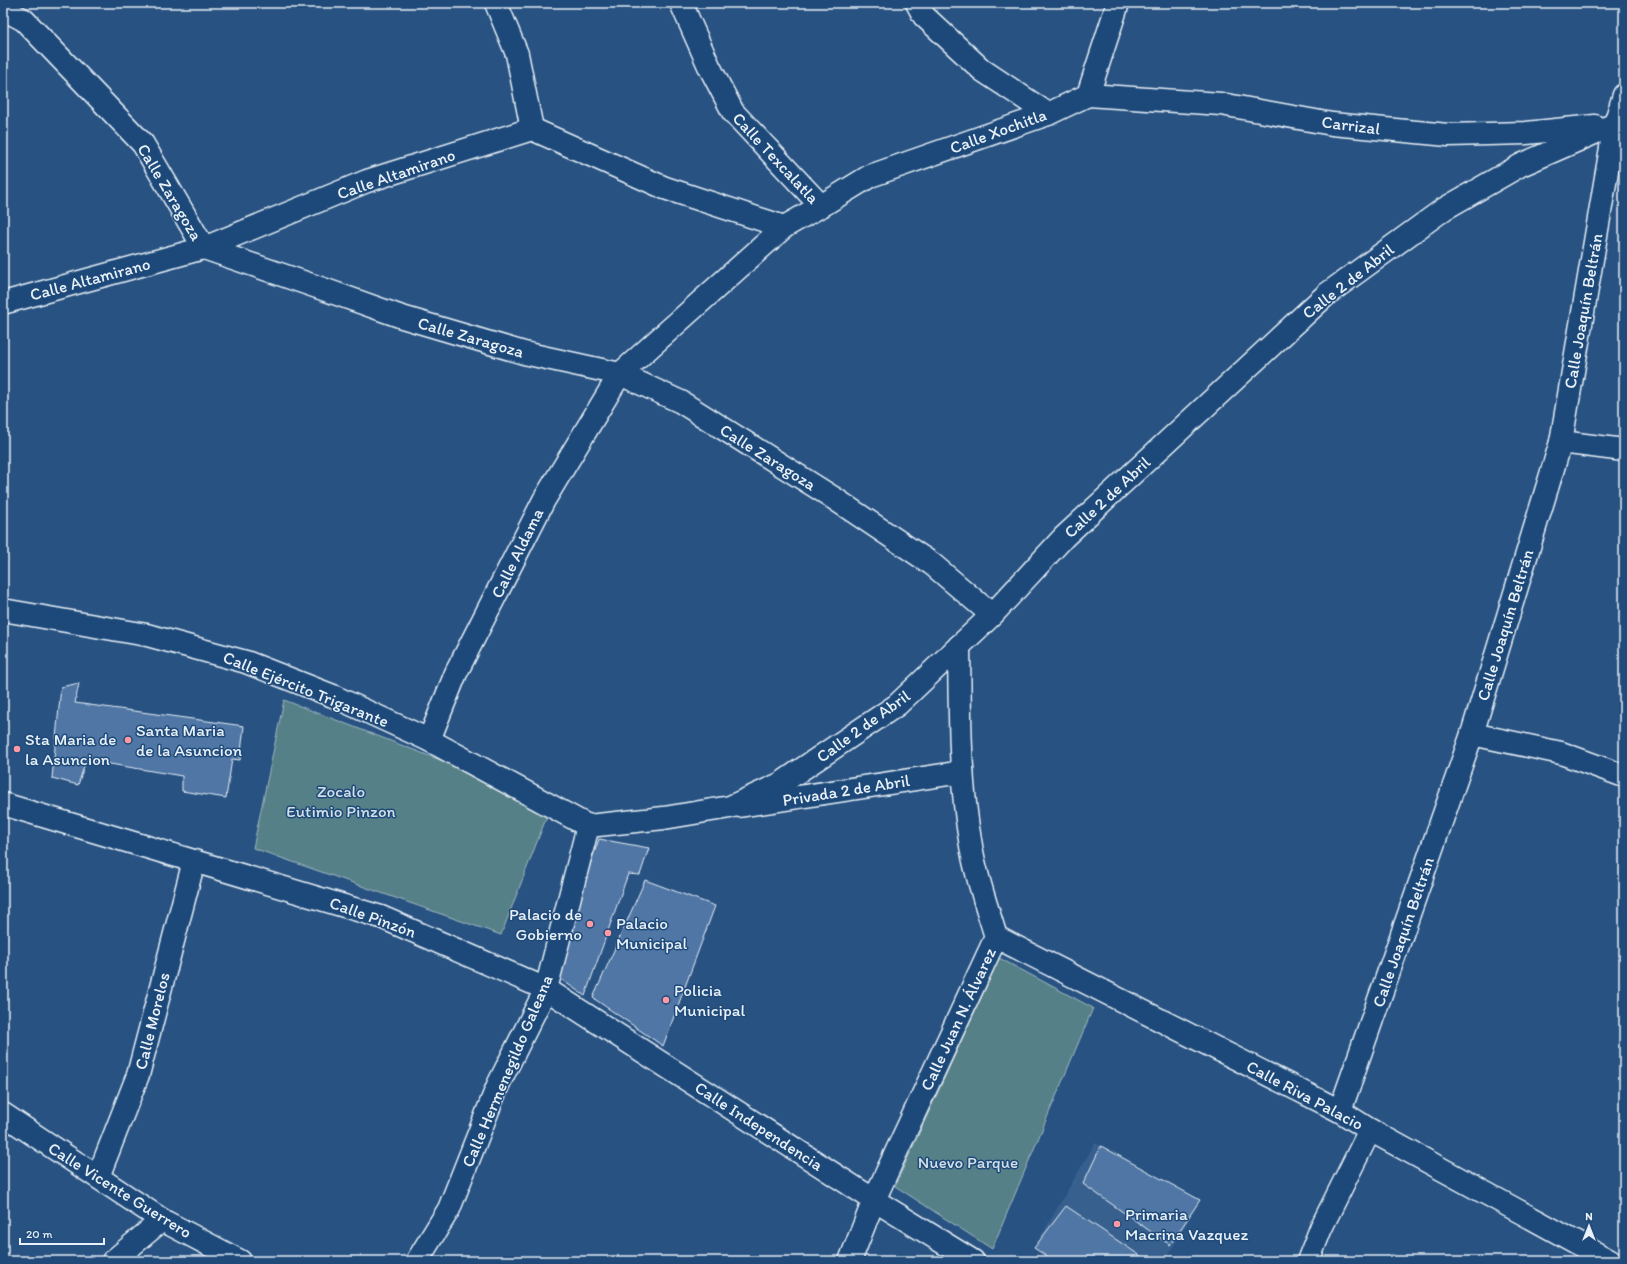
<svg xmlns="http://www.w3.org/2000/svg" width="1627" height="1264" viewBox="0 0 1627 1264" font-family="Itim,sans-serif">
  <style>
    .built { fill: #38608e }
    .green { fill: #578087; stroke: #a0b8c0 }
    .building { fill: #5076a4; stroke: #e8f1f8 }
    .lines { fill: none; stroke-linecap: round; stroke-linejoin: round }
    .pedestrian-casing { stroke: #e8f1f8; stroke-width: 25 }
    .minor-casing { stroke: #e8f1f8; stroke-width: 25 }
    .secondary-casing { stroke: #e8f1f8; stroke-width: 25 }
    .pedestrian { stroke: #1f4a7a; stroke-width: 22 }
    .minor { stroke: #1f4a7a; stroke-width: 22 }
    .secondary { stroke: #1f4a7a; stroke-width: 22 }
    .poi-dot { fill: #ff9aa2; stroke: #1f4a7a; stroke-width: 1.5 }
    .labels { text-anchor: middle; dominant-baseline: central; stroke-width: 3; stroke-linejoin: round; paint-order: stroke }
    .street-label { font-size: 17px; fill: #e8f1f8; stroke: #1f4a7a }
    .poi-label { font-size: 17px; fill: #e8f1f8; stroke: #1f4a7a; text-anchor: start }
    .park-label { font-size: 17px; fill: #d2e0e7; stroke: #1f4a7a }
  </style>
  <rect width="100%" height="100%" fill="#285282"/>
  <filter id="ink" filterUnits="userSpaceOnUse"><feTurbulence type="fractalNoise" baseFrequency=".025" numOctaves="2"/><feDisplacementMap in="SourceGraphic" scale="8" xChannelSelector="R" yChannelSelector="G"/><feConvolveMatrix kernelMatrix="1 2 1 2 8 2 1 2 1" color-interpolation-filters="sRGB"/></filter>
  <g filter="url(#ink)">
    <path class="built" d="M1095,1143L1200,1200L1165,1261H1054L1034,1248Z"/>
    <g class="green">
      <path d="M284,700L552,803L501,935L253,848Z"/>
      <path d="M999,958L1093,1008L992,1249L895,1186Z"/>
    </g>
    <g class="building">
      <path d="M79,683L75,703L244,726L240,760L232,759L226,798L182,791V776L86,760L78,785L52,778L61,687Z"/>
      <path d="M599,839L649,848L640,875L628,874L585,996L552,973Z"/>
      <path d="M645,880L715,906L663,1046L593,998Z"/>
      <path d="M1101,1146L1200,1200L1170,1245L1083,1184Z"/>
      <path d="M1066,1206L1148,1261H1054L1034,1248Z"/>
    </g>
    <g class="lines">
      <defs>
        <g id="pedestrian">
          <path d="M739,806L962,772"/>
          <path d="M996,937L1340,1111"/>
          <path d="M113,1261L162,1220"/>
          <path d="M850,1261L874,1200L996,937C987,907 976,877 971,846C959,780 960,713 959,646"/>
          <path d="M1308,1261L1321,1228L1370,1130"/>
        </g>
        <g id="minor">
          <path d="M496,3L517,54L532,129"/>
          <path d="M681,3L709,66L733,112L821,206"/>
          <path d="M917,3L924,16L982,70L1048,114"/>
          <path d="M3,9L24,20L143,144L204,248L323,289L402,317L524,353L620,374L681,402L832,497L932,564L992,615"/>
          <path d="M1088,95L1221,104L1332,124L1448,135L1526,133L1595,126"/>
          <path d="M3,303L204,248L367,181L532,129L665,188L784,227"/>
          <path d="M1561,442L1624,450"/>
          <path d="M3,610L147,635L246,662L333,696L429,740L588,826"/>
          <path d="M1472,734L1561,753L1624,776"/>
          <path d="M429,740L456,673L544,500L620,374L784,227L821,206L870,176L1048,114L1088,95L1118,3"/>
          <path d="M588,826L664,818L730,807L780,784L897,705L992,615L1064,537L1327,294L1444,209L1521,165L1615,124"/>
          <path d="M98,1177L138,1075L194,861"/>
          <path d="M417,1261L449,1209L498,1085L546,989L588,826"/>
          <path d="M1610,1261L1370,1130L1340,1111L1472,734L1561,442L1615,124L1624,95"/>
        </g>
        <g id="secondary">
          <path d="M3,804L381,917L546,989L874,1200L973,1261"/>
          <path d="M3,1114L162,1220L240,1261"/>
        </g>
      </defs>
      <use href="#pedestrian" class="pedestrian-casing"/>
      <use href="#minor" class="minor-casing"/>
      <use href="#secondary" class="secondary-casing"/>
      <use href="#pedestrian" class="pedestrian"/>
      <use href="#minor" class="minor"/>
      <use href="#secondary" class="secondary"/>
    </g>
  </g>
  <g class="poi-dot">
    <circle cx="128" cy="740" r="4"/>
    <circle cx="17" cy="749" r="4"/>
    <circle cx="590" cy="924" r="4"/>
    <circle cx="608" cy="933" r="4"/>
    <circle cx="666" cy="1000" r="4"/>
    <circle cx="1117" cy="1224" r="4"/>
  </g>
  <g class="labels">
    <g class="street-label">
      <text transform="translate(1351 125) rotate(7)">Carrizal</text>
      <text transform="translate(998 131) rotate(-20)">Calle Xochitla</text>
      <text transform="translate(776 158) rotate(47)">Calle Texcalatla</text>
      <text transform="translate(396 174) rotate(-19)">Calle Altamirano</text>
      <text transform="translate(170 192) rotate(59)">Calle Zaragoza</text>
      <text transform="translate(90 279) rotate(-15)">Calle Altamirano</text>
      <text transform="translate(1348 281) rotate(-38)">Calle 2 de Abril</text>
      <text transform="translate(1583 311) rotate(-80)">Calle Joaquín Beltrán</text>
      <text transform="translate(471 337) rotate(16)">Calle Zaragoza</text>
      <text transform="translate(768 457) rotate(32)">Calle Zaragoza</text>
      <text transform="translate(1107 497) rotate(-43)">Calle 2 de Abril</text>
      <text transform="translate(517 553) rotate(-64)">Calle Aldama</text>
      <text transform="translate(1505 625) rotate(-73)">Calle Joaquín Beltrán</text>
      <text transform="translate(306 689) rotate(22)">Calle Ejército Trigarante</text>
      <text transform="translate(863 726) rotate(-36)">Calle 2 de Abril</text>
      <text transform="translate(846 790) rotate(-9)">Privada 2 de Abril</text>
      <text transform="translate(373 917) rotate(20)">Calle Pinzón</text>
      <text transform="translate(1403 932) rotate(-71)">Calle Joaquín Beltrán</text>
      <text transform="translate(958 1019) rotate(-65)">Calle Juan N. Álvarez</text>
      <text transform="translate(152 1021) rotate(-76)">Calle Morelos</text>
      <text transform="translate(507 1071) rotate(-67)">Calle Hermenegildo Galeana</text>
      <text transform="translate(1305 1095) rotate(28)">Calle Riva Palacio</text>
      <text transform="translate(759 1126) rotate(33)">Calle Independencia</text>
      <text transform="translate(120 1190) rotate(32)">Calle Vicente Guerrero</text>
    </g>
    <g class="poi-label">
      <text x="136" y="730">Santa Maria<tspan x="136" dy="20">de la Asuncion</tspan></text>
      <text x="25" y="739">Sta Maria de<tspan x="25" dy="20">la Asuncion</tspan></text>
      <text x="582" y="914" text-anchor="end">Palacio de<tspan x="582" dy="20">Gobierno</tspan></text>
      <text x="616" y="923">Palacio<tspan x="616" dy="20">Municipal</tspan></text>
      <text x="674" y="990">Policia<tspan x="674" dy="20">Municipal</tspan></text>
      <text x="1125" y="1214">Primaria<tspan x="1125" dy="20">Macrina Vazquez</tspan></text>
    </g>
    <g class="park-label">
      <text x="341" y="791">Zocalo<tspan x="341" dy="20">Eutimio Pinzon</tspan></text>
      <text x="968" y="1162">Nuevo Parque</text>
    </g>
  </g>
  <rect width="1627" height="1264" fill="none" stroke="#1f4a7a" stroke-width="16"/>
  <rect x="8" y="8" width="1611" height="1248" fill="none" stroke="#e8f1f8" stroke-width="1.5" filter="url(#ink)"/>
  <g transform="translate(1589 1226)" stroke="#1f4a7a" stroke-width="3" paint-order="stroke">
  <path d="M0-3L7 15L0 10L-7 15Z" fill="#e8f1f8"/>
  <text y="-6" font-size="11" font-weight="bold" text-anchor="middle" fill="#e8f1f8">N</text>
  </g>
  <path d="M20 1238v6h84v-6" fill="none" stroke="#e8f1f8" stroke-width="2"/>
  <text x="26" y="1238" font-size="12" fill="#e8f1f8" stroke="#1f4a7a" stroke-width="3" paint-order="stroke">20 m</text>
</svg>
